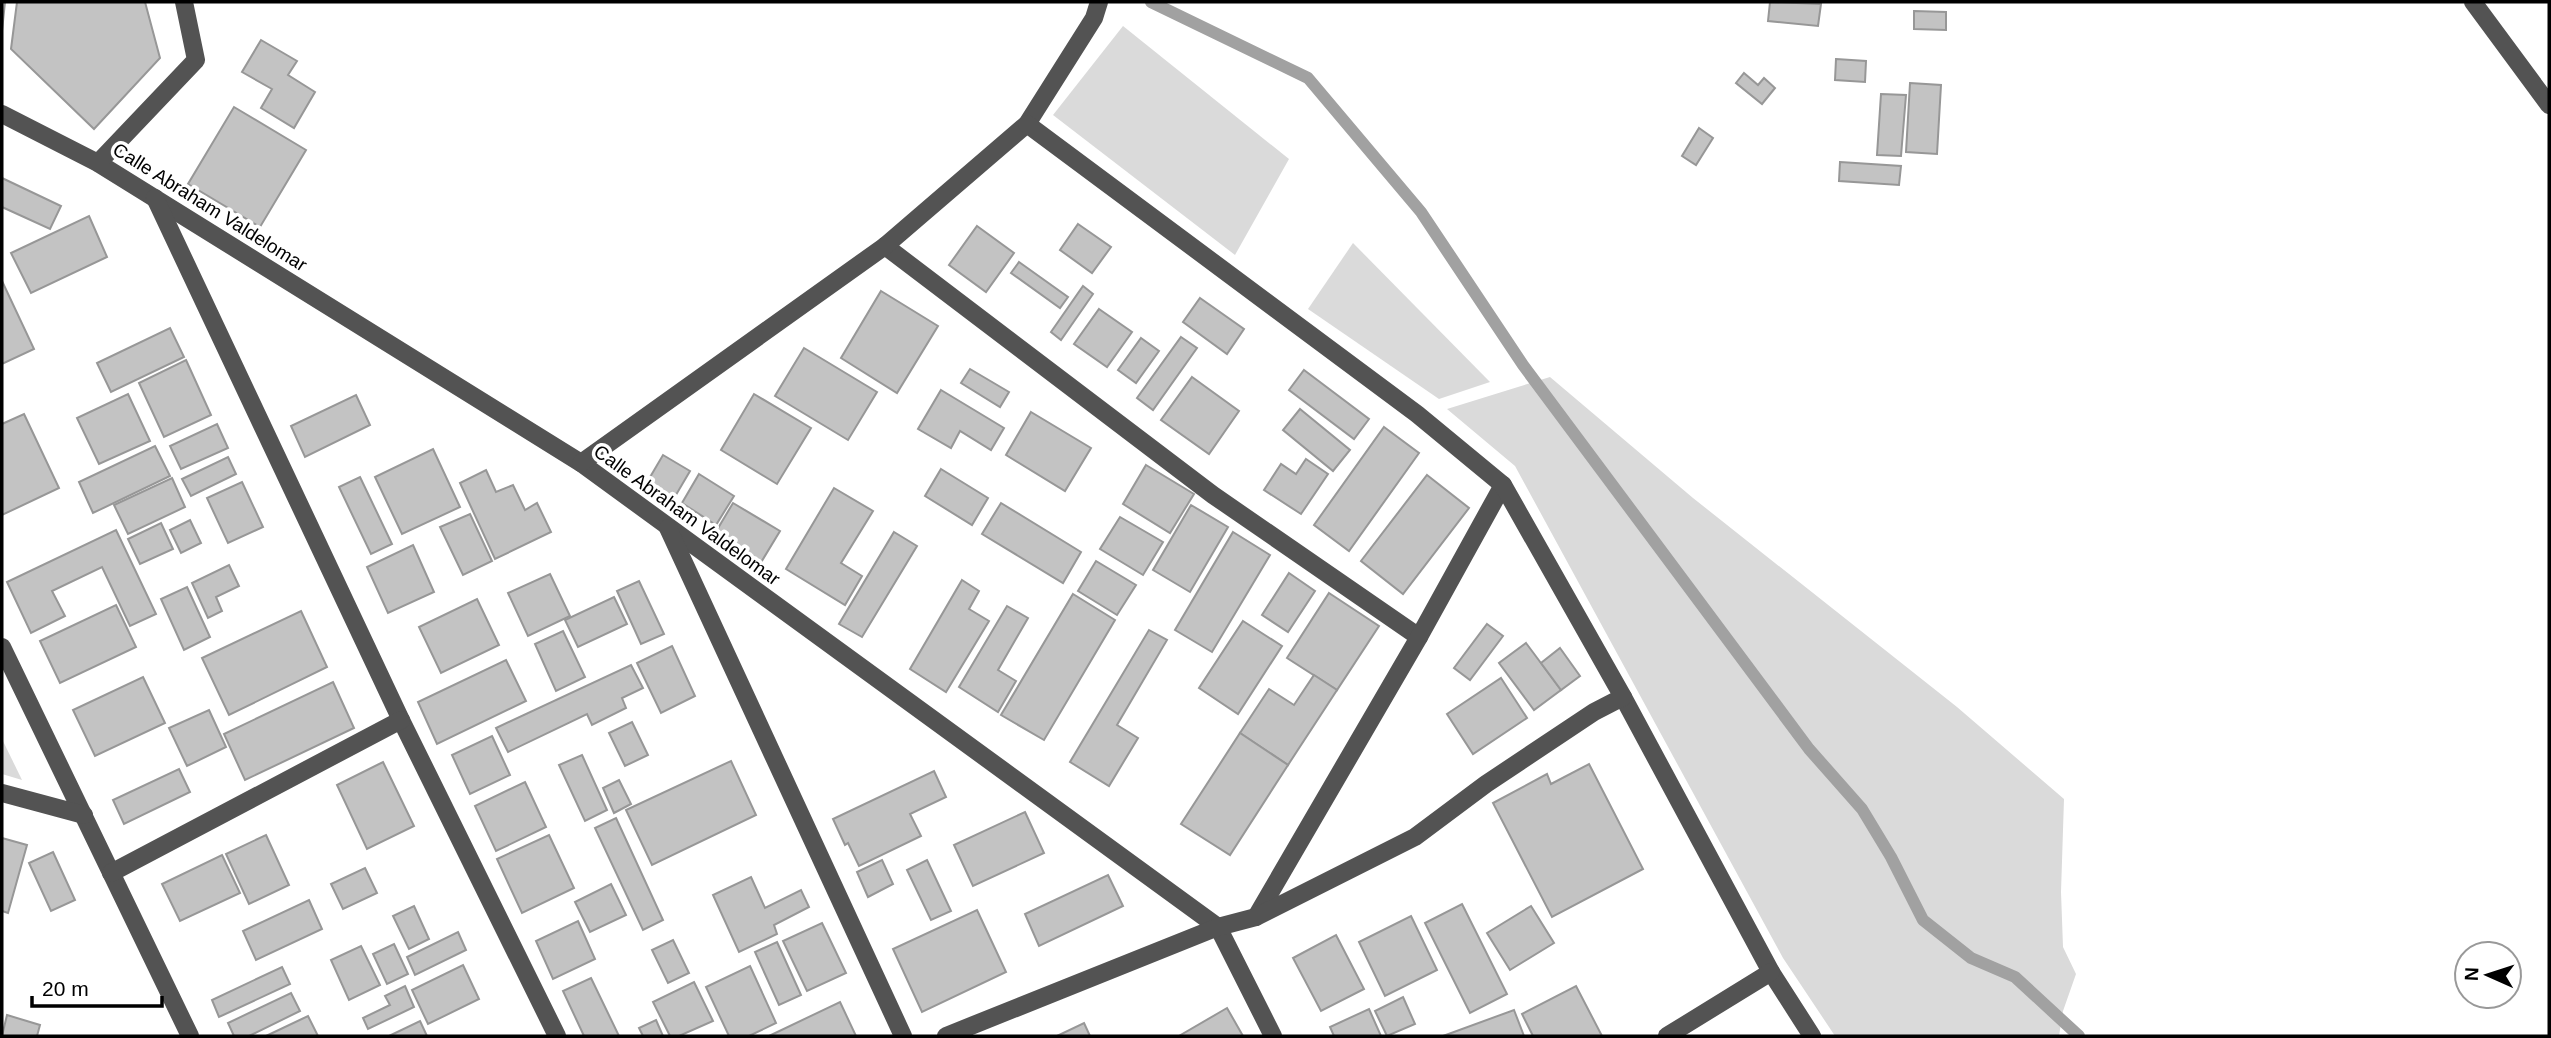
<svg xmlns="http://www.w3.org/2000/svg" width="2551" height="1038" viewBox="0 0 2551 1038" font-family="Arial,sans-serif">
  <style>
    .green { fill: #dadada }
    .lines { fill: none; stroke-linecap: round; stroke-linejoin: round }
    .stream { stroke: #a1a1a1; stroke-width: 12 }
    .building { fill: #c3c3c3; stroke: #979797; stroke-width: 2 }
    .minor { stroke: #535353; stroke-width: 18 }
    .labels { text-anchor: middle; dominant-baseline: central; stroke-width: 7; stroke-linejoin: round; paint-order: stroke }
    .street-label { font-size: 19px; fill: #000; stroke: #fff }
  </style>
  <rect width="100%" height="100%" fill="#fff"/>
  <g class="green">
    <path d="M1123,26L1289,159L1235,255L1053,115Z"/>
    <path d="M1353,243L1490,382L1439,399L1308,309Z"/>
    <path d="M1550,377L1693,498L1957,707L2064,799L2061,892L2063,947L2076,974L2063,1011L2059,1036H1835L1783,958L1515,466L1447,409Z"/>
    <path d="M2,739L22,780L2,774Z"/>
  </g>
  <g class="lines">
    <path class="stream" d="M1151,2L1308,78L1421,212L1523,365L1809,749L1862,809L1891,857L1923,920L1971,958L2015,977L2079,1036"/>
  </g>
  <g class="building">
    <path d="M2,2H5L2,31Z"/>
    <path d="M17,2H145L160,58L94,129L11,49Z"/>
    <path d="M1770,2L1821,4L1818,26L1768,21Z"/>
    <path d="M1914,11L1946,12V30L1914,29Z"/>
    <path d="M261,40L297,61L288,75L315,92L294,128L261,108L272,89L242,72Z"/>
    <path d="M1836,59L1866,61L1865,82L1835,80Z"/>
    <path d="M1744,73L1758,85L1764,78L1775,88L1762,104L1736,83Z"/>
    <path d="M1910,83L1941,85L1937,154L1906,152Z"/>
    <path d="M1881,94L1906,95L1901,156L1877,155Z"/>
    <path d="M234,107L306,150L260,227L188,184Z"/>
    <path d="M1699,128L1713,138L1696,165L1682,156Z"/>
    <path d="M1840,162L1901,166L1899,185L1839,181Z"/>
    <path d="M2,178L61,206L50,229L2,207Z"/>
    <path d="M89,216L107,257L31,293L11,253Z"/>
    <path d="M1078,224L1111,247L1092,273L1060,250Z"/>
    <path d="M977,226L1014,253L986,292L949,265Z"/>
    <path d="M1019,262L1068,297L1060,308L1011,273Z"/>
    <path d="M2,281L34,349L2,364Z"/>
    <path d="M1083,286L1093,294L1061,340L1051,332Z"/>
    <path d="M881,291L938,326L897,393L841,358Z"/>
    <path d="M1200,298L1244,329L1227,354L1183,322Z"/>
    <path d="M1099,309L1132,332L1107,367L1074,344Z"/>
    <path d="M170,328L184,357L111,392L97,363Z"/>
    <path d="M1181,337L1197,348L1153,410L1137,398Z"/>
    <path d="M1141,338L1159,351L1136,383L1118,370Z"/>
    <path d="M804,348L877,392L848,440L775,396Z"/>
    <path d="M186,360L211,415L164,437L139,383Z"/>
    <path d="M970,369L1009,392L1000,407L961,383Z"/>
    <path d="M1304,370L1369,419L1354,439L1289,390Z"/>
    <path d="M1192,377L1239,411L1209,454L1161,420Z"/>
    <path d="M941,390L1004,428L991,450L960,431L951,448L918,429Z"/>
    <path d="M128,394L150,441L99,464L77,418Z"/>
    <path d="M754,394L811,428L777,484L721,450Z"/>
    <path d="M356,395L370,425L305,457L291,426Z"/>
    <path d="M1300,409L1350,450L1333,471L1283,430Z"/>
    <path d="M1031,412L1091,448L1065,491L1006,455Z"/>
    <path d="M24,414L59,488L2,515V424Z"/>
    <path d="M217,424L228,448L181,469L170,446Z"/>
    <path d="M1384,427L1419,453L1349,551L1314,525Z"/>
    <path d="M155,446L170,476L93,513L79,482Z"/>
    <path d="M433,449L460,507L402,534L375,477Z"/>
    <path d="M663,455L690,471L673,500L646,484Z"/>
    <path d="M228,457L236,474L191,496L182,479Z"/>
    <path d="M1306,459L1328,474L1301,514L1264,490L1281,464L1296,474Z"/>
    <path d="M1146,465L1194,494L1170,533L1123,504Z"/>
    <path d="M941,469L988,498L972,525L925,496Z"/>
    <path d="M486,470L496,492L513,485L525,510L537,503L551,532L495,559L460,483Z"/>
    <path d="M699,474L734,496L716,525L682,503Z"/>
    <path d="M1427,475L1469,508L1403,594L1361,561Z"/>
    <path d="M360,477L392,544L371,554L339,487Z"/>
    <path d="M172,478L185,507L128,534L114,505Z"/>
    <path d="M242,482L263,527L228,543L207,498Z"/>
    <path d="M834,488L873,511L841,563L862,576L845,605L786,569Z"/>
    <path d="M733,503L780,531L760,564L714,535Z"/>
    <path d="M1001,503L1081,552L1063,583L982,534Z"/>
    <path d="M1191,505L1228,527L1190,592L1153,570Z"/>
    <path d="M470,514L492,561L463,575L440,527Z"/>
    <path d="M1120,517L1163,542L1143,575L1100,549Z"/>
    <path d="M190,520L201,543L181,553L170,530Z"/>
    <path d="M161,523L173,549L140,564L128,539Z"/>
    <path d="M116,530L156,614L130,626L102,567L52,591L65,616L31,633L7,582Z"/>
    <path d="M894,532L917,546L862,637L839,624Z"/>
    <path d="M1233,532L1270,555L1212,652L1175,630Z"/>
    <path d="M413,545L434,592L388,613L367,567Z"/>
    <path d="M1096,561L1136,585L1117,615L1078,591Z"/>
    <path d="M229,565L239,586L216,597L222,611L208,618L192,583Z"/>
    <path d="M1289,573L1315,591L1288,632L1262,615Z"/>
    <path d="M550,574L570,616L528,636L508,593Z"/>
    <path d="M962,580L979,591L969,609L989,621L946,692L910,669Z"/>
    <path d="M639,581L664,634L641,644L617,591Z"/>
    <path d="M187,587L210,637L184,650L161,599Z"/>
    <path d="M1329,593L1379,626L1337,690L1287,658Z"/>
    <path d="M1073,594L1115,620L1044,740L1001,715Z"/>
    <path d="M614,597L627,624L578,647L565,620Z"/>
    <path d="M477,599L499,645L441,673L419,627Z"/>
    <path d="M116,605L136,647L60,683L40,641Z"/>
    <path d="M1007,606L1028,618L998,670L1016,681L998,712L959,687Z"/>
    <path d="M301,611L327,667L229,715L202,658Z"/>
    <path d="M1243,621L1282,646L1238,714L1199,688Z"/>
    <path d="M1487,624L1503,636L1470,680L1454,668Z"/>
    <path d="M1149,630L1167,640L1117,725L1138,738L1109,786L1070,762Z"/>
    <path d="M563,631L585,677L556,691L535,644Z"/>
    <path d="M1526,643L1561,690L1534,710L1499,663Z"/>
    <path d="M672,646L695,696L661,713L637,663Z"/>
    <path d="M1560,648L1580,676L1561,690L1541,663Z"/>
    <path d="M506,660L526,701L437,744L418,702Z"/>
    <path d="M631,665L643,688L622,698L626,708L592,725L587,714L508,752L496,728Z"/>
    <path d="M1314,675L1337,690L1288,765L1240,733L1269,689L1294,705Z"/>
    <path d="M143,677L165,723L95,756L73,710Z"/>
    <path d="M1501,678L1527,718L1473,754L1447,714Z"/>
    <path d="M333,682L354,728L245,780L224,734Z"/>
    <path d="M209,710L226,747L187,766L169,728Z"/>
    <path d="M632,722L648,755L625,766L609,733Z"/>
    <path d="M1240,733L1288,765L1230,855L1181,824Z"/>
    <path d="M492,736L510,775L470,794L452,755Z"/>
    <path d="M582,755L607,810L585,821L559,765Z"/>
    <path d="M731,761L756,815L652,865L626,810Z"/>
    <path d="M383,762L414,826L367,849L337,785Z"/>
    <path d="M1589,764L1643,869L1552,917L1493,803L1547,774L1551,784Z"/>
    <path d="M179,769L190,792L124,824L113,800Z"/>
    <path d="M934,771L946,797L910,814L921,836L859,866L848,843L845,845L833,819Z"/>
    <path d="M619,780L631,804L614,813L603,788Z"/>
    <path d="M525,782L546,827L496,851L475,806Z"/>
    <path d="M1025,812L1044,853L973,886L954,845Z"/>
    <path d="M616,818L663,920L643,930L595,828Z"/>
    <path d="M266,835L289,885L249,904L226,854Z"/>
    <path d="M549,835L574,888L522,913L497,859Z"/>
    <path d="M2,838L27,845L8,913L2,911Z"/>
    <path d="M53,852L75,900L51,911L29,863Z"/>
    <path d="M222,855L240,893L180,921L162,884Z"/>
    <path d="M882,860L893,884L868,897L857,872Z"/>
    <path d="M927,860L951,911L931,920L907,870Z"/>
    <path d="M365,868L377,893L343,909L331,884Z"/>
    <path d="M1108,875L1123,906L1039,946L1025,914Z"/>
    <path d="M751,877L765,908L801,890L809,907L774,925L777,934L739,952L713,895Z"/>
    <path d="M611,884L626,915L590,932L575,902Z"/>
    <path d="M309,900L322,929L256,960L243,931Z"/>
    <path d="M1462,904L1507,994L1470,1013L1425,923Z"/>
    <path d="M414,906L429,939L409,949L393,916Z"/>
    <path d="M1531,906L1554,943L1510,970L1487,933Z"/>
    <path d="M977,910L1006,972L922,1012L893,949Z"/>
    <path d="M1411,916L1437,970L1385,996L1359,942Z"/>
    <path d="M578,921L595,959L553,979L536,941Z"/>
    <path d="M822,923L846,973L807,991L783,941Z"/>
    <path d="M458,932L466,950L415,975L407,957Z"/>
    <path d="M1336,935L1364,989L1321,1011L1293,958Z"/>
    <path d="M673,940L689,973L668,983L652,950Z"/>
    <path d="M777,942L801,995L779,1005L755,952Z"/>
    <path d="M394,944L408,974L387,984L373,954Z"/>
    <path d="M361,946L380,985L349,1000L331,960Z"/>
    <path d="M463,965L479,999L428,1024L412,990Z"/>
    <path d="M750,966L776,1023L749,1036H729L706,987Z"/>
    <path d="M282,967L290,984L219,1017L212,1000Z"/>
    <path d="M591,978L619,1036H584L563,991Z"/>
    <path d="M694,982L713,1021L679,1036H670L653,1002Z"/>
    <path d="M405,986L414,1007L368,1029L363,1018L390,1005L385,996Z"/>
    <path d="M1576,986L1602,1036H1533L1522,1014Z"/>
    <path d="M291,993L300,1011L249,1036H234L228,1023Z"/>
    <path d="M1403,997L1415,1024L1387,1036L1375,1011Z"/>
    <path d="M840,1002L856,1036H769Z"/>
    <path d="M1227,1008L1243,1036H1179Z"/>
    <path d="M1369,1009L1381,1036H1334L1330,1027Z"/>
    <path d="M1514,1010L1524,1036H1443Z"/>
    <path d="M7,1015L40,1025L37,1036H2Z"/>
    <path d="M308,1016L318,1036H266Z"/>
    <path d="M656,1020L663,1036H643L639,1028Z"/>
    <path d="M420,1021L427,1036H389Z"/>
    <path d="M1084,1023L1090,1036H1057Z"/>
  </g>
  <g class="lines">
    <g class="minor">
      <path d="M2473,2L2549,105"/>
      <path d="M2,114L98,163L581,463L1218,927L1273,1036"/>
      <path d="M98,163L196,60L184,2"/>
      <path d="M155,198L401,720L557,1036"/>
      <path d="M885,246L1213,495L1419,637"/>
      <path d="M581,463L885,246L1027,124L1094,18L1099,2"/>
      <path d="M668,528L903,1036"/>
      <path d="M2,647L190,1036"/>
      <path d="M1623,697L1771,972L1812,1036"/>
      <path d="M2,793L84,815"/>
      <path d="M111,873L401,720"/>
      <path d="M1256,917L1419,637L1503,485"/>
      <path d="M946,1036L1218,927L1256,917L1415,837L1486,784L1594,712L1623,697L1503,485L1417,414L1027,124"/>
      <path d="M1667,1036L1771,972"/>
    </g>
  </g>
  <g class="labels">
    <g class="street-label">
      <text transform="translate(210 207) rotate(32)">Calle Abraham Valdelomar</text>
      <text transform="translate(687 515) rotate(36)">Calle Abraham Valdelomar</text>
    </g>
  </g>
  <rect width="2551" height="1038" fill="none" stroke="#000000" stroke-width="7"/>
  <g transform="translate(2488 975) rotate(273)"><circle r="33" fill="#ffffff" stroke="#999999" stroke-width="2"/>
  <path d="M0-5L12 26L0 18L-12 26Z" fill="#000000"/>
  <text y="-10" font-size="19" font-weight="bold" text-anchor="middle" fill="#000000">N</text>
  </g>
  <path d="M32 996v10h130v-10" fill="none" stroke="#000000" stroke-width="3.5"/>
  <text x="42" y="996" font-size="21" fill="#000000" stroke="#ffffff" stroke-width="5" paint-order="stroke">20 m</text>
</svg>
